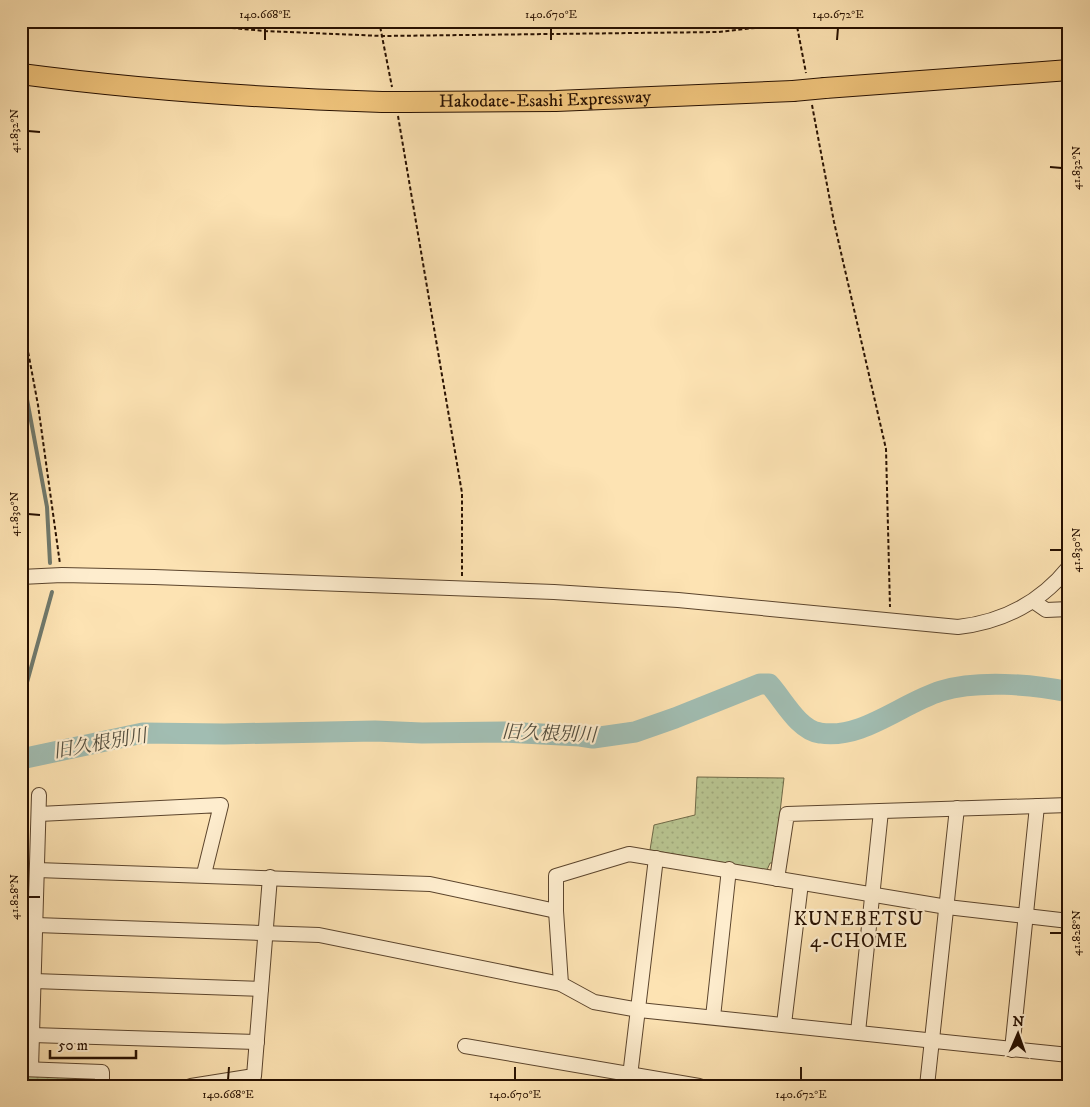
<svg xmlns="http://www.w3.org/2000/svg" width="1090" height="1107" viewBox="0 0 1090 1107" font-family="'IM FELL DW Pica','Noto Serif JP',serif">
  <style>
    .grass { fill: url(#grass-dots); stroke: #706a48 }
    .lines { fill: none; stroke-linecap: round; stroke-linejoin: round }
    .stream { stroke: #70786b; stroke-width: 4 }
    .river { stroke: #a1bdb2; stroke-width: 21 }
    .minor-casing { stroke: #5c452d; stroke-width: 16 }
    .highway-casing { stroke: #271000; stroke-width: 22 }
    .path { stroke: #271000; stroke-width: 2; stroke-dasharray: 4 2.5; stroke-linecap: butt }
    .minor { stroke: #feedce; stroke-width: 14 }
    .highway { stroke: #eec27a; stroke-width: 20 }
    .highway-bridge-casing { stroke: #271000; stroke-width: 22; stroke-linecap: butt }
    .highway-bridge { stroke: #eec27a; stroke-width: 20 }
    .ticks { fill: none; stroke: #271000; stroke-width: 2 }
    .labels { text-anchor: middle; dominant-baseline: central; stroke-width: 4.5; stroke-linejoin: round; paint-order: stroke }
    .street-label { font-size: 18px; fill: #271000; stroke: #feedce }
    .water-label { font-size: 19px; font-style: italic; fill: #524d3e; stroke: #feedce }
    .neighbourhood-label { font-size: 19px; letter-spacing: 1px; fill: #271000; stroke: #feedce }
    .neatline { fill: none; stroke: #271000; stroke-width: 2 }
    .ticks-label { font-size: 12px; text-anchor: middle; fill: #271000 }
  </style>
  <defs>
    <pattern id="grass-dots" width="8" height="8" patternUnits="userSpaceOnUse" patternTransform="scale(1.25)"><rect width="8" height="8" fill="#b9c591"/><path d="M2 2h.1M6 6h.1" fill="none" stroke="#9fa87b" stroke-width="1.8" stroke-linecap="round"/></pattern>
  </defs>
  <rect width="100%" height="100%" fill="#fde3b3"/>
  <filter id="stains"><feTurbulence type="fractalNoise" baseFrequency=".004" numOctaves="4"/><feColorMatrix values="0 0 0 0 .2 0 0 0 0 .09 0 0 0 0 .02 0 0 0 .5 -.17"/></filter>
  <radialGradient id="worn" r=".72"><stop offset=".6" stop-color="#630" stop-opacity="0"/><stop offset="1" stop-color="#630" stop-opacity=".3"/></radialGradient>
  <g class="grass">
    <path d="M697,777L784,778L774,863H770L767,870L650,850L654,825L695,815Z"/>
    <path d="M21,1075L88,1078L95,1086H21Z"/>
  </g>
  <g class="lines">
    <g class="stream">
      <path d="M21,367L47,507L50,563"/>
      <path d="M21,704L52,592"/>
    </g>
    <path class="river" d="M21,759L143,733L224,734L375,731L422,733L504,732L580,736L593,738L635,732L675,718L760,684H769C783,699 798,730 820,733C862,740 902,703 941,691C977,680 1032,684 1069,692"/>
    <defs>
      <g id="minor">
        <path d="M21,577L62,575L154,577L554,592L678,600L958,627C1003,622 1040,603 1069,567"/>
        <path d="M1033,601L1046,610L1069,609"/>
        <path d="M39,814L221,805L204,874"/>
        <path d="M37,870L430,884L556,911"/>
        <path d="M777,879L787,814L1069,805"/>
        <path d="M21,927L36,925L319,935L561,984L594,1002L639,1010L1069,1055"/>
        <path d="M21,984L34,981L261,989"/>
        <path d="M561,984L556,911V876L629,854L947,907L1069,921"/>
        <path d="M713,1017L729,869"/>
        <path d="M784,1024L801,883"/>
        <path d="M858,1032L881,811"/>
        <path d="M32,1035L257,1042"/>
        <path d="M465,1046L699,1086"/>
        <path d="M1012,1050L1037,806"/>
        <path d="M22,1069L102,1072V1086"/>
        <path d="M31,1069L39,795"/>
        <path d="M630,1076L656,858"/>
        <path d="M191,1086L254,1076L270,877"/>
        <path d="M927,1086L957,808"/>
      </g>
      <g id="highway">
        <path d="M21,74C142,90 260,98 382,102"/>
        <path d="M825,88L1069,70"/>
        <path id="s1" d="M407,102L556,101L793,91"/>
      </g>
    </defs>
    <use href="#minor" class="minor-casing"/>
    <use href="#highway" class="highway-casing"/>
    <g class="path">
      <path d="M154,21L265,31L382,36L718,32L818,21"/>
      <path d="M379,21L392,87"/>
      <path d="M796,21L806,73"/>
      <path d="M812,105L834,222L886,449L890,607"/>
      <path d="M398,116L462,493V576"/>
      <path d="M21,314L38,405L60,564"/>
    </g>
    <use href="#minor" class="minor"/>
    <use href="#highway" class="highway"/>
    <defs>
      <g id="highway-bridge">
        <path d="M793,91L825,88"/>
        <path d="M382,102H407"/>
      </g>
    </defs>
    <use href="#highway-bridge" class="highway-bridge-casing"/>
    <use href="#highway-bridge" class="highway-bridge"/>
  </g>
  <path class="ticks" d="M265,40V28M551,40V28M837,40L838,28M28,131L40,132M1050,167L1062,168M28,514L40,515M1050,550H1062M28,897H40M1050,933H1062M228,1080L229,1067M515,1080V1067M801,1080V1067"/>
  <g class="labels">
    <g class="street-label">
      <text stroke="none"><textPath href="#s1" startOffset="138">Hakodate-Esashi Expressway</textPath></text>
    </g>
    <g class="water-label">
      <text transform="translate(549 734) rotate(2)">旧久根別川</text>
      <text transform="translate(100 744) rotate(-10)">旧久根別川</text>
    </g>
    <g class="neighbourhood-label">
      <text x="859" y="919">KUNEBETSU<tspan x="859" dy="22">4-CHOME</tspan></text>
    </g>
  </g>
  <rect width="1090" height="1107" fill="none" stroke="#fde3b3" stroke-width="55"/>
  <g transform="translate(1018 1034) rotate(2)" stroke="#feedce" stroke-width="4" paint-order="stroke">
  <path d="M0-4L9 19L0 12L-9 19Z" fill="#271000"/>
  <text y="-8" font-size="14" font-weight="bold" text-anchor="middle" fill="#271000">N</text>
  </g>
  <path d="M50 1050v8h86v-8" fill="none" stroke="#271000" stroke-width="2.5"/>
  <text x="58" y="1050" font-size="15" fill="#271000" stroke="#feedce" stroke-width="4" paint-order="stroke">50 m</text>
  <rect x="28" y="28" width="1034" height="1052" class="neatline"/>
  <g class="ticks-label">
    <text x="265" y="18">140.668°E</text>
    <text x="551" y="18">140.670°E</text>
    <text x="838" y="18">140.672°E</text>
    <text transform="translate(14 131) rotate(-90)" y="4">41.832°N</text>
    <text transform="translate(1076 168) rotate(-90)" y="4">41.832°N</text>
    <text transform="translate(14 514) rotate(-90)" y="4">41.830°N</text>
    <text transform="translate(1076 550) rotate(-90)" y="4">41.830°N</text>
    <text transform="translate(14 897) rotate(-90)" y="4">41.828°N</text>
    <text transform="translate(1076 933) rotate(-90)" y="4">41.828°N</text>
    <text x="228" y="1098">140.668°E</text>
    <text x="515" y="1098">140.670°E</text>
    <text x="801" y="1098">140.672°E</text>
  </g>
  <rect width="100%" height="100%" filter="url(#stains)"/>
  <rect width="100%" height="100%" fill="url(#worn)"/>
</svg>
